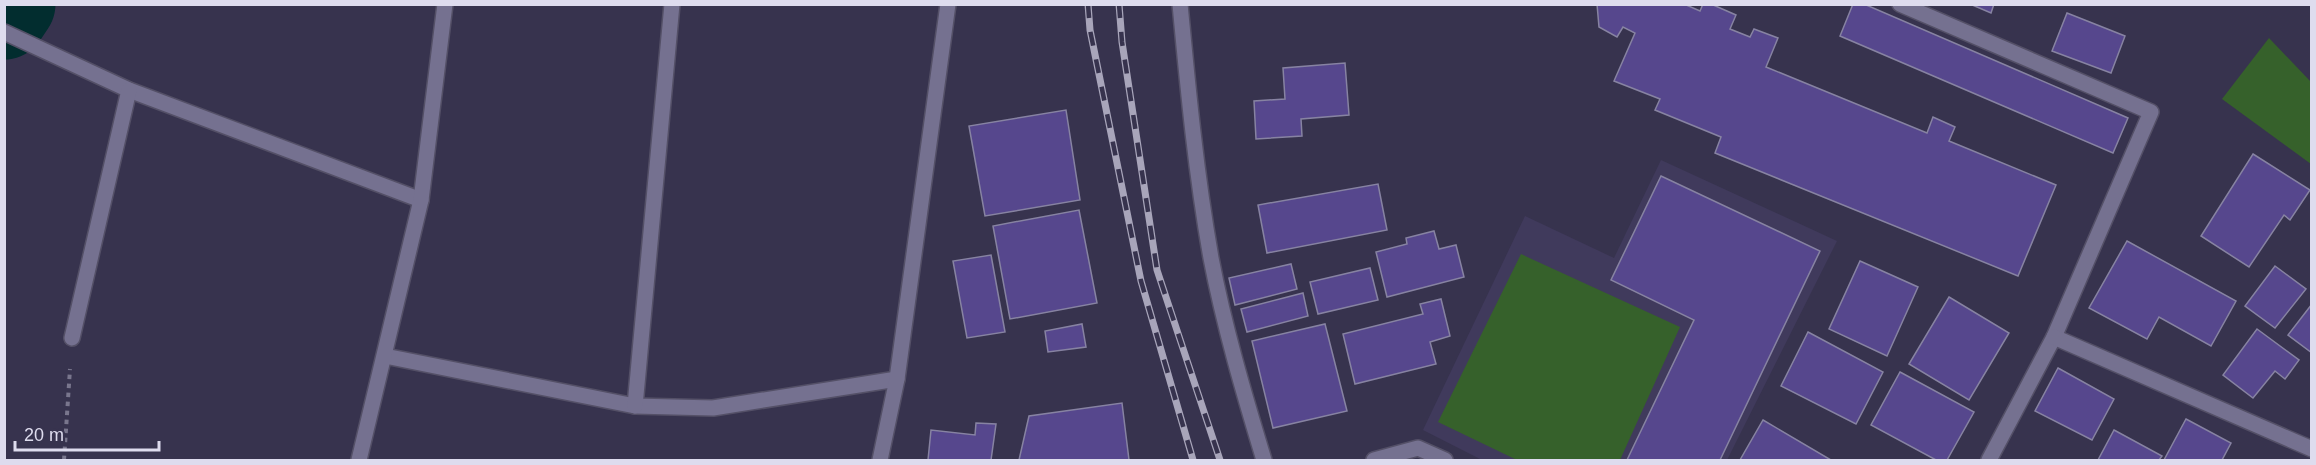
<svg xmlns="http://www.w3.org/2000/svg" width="2316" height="465" viewBox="0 0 2316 465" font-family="Arial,sans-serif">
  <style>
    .built { fill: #403a5c }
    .green { fill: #36612b }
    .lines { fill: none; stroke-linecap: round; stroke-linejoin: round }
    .river { stroke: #022d2f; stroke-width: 87 }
    .building { fill: #56478d; stroke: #8783a2; stroke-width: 1.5 }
    .minor-casing { stroke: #545067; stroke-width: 18 }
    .tertiary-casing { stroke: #545067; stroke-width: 18 }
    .path { stroke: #79768d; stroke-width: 4; stroke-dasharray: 4.5 4.5; stroke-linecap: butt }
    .minor { stroke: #757190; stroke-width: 15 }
    .tertiary { stroke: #757190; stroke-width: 15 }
    .rail-casing { stroke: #a8a5ba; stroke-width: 7 }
    .rail { stroke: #37334e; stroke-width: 4.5; stroke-dasharray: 14; stroke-linecap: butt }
  </style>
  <rect width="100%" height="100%" fill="#37334e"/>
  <path class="built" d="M1661,160L1837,241L1727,460H1482L1423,430L1525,216L1614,258Z"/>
  <g class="green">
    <path d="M2269,38L2311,82V164L2222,99Z"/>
    <path d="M1521,254L1680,327L1620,460H1517L1438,422Z"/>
  </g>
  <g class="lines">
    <path class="river" d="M4,16L12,4"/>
  </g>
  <g class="building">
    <path d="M1597,4H1684L1700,11L1703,4H1711L1736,15L1730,29L1750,37L1754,29L1778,38L1766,67L1927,133L1933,117L1955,127L1949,141L2056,185L2018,276L1715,153L1721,137L1655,110L1660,99L1614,81L1635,33L1623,27L1617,37L1599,27Z"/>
    <path d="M1853,4H1864L2128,118L2113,153L1840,36Z"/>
    <path d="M1970,4H1994L1991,13Z"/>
    <path d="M2067,13L2125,36L2111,73L2052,51Z"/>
    <path d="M1345,63L1349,115L1301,119L1302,136L1256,139L1254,101L1285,99L1283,68Z"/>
    <path d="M1066,110L1080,200L985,216L969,126Z"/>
    <path d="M2253,154L2310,190L2290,220L2284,215L2249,267L2201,236Z"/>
    <path d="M1661,176L1820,251L1720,460H1627L1694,320L1611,280Z"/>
    <path d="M1378,184L1387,230L1267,253L1258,205Z"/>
    <path d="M1079,210L1097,303L1010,319L993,226Z"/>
    <path d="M1434,231L1439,249L1456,245L1464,277L1387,297L1376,252L1407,244L1406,238Z"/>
    <path d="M2127,241L2236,301L2211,346L2159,317L2147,339L2089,308Z"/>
    <path d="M991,255L1005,332L967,338L953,261Z"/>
    <path d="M1860,261L1918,287L1887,356L1829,329Z"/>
    <path d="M1291,264L1297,289L1235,305L1229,278Z"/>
    <path d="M2275,266L2306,289L2275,328L2245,306Z"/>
    <path d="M1370,268L1378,300L1318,314L1310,282Z"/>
    <path d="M1303,293L1308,316L1247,332L1241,309Z"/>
    <path d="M1949,297L2009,333L1969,400L1909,364Z"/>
    <path d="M1441,299L1450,336L1430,342L1436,364L1355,384L1343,334L1423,314L1420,304Z"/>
    <path d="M2312,304V353L2288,335Z"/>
    <path d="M1082,324L1086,347L1048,352L1045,331Z"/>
    <path d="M1325,324L1347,411L1273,428L1252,341Z"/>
    <path d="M2257,329L2299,360L2285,379L2275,371L2253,398L2223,375Z"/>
    <path d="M1808,332L1883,372L1856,424L1781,386Z"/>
    <path d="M2058,368L2114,399L2092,440L2035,411Z"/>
    <path d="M1900,372L1974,412L1947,460H1936L1871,425Z"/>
    <path d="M1122,403L1129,460H1019L1029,416Z"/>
    <path d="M2186,419L2231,443L2222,460H2164Z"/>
    <path d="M1763,420L1831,460H1740Z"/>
    <path d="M976,423L996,424L991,460H928L931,430L975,435Z"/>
    <path d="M2114,430L2162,456L2159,460H2098Z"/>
  </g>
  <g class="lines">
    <defs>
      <g id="minor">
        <path d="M1180,4C1188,89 1196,174 1211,258C1224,326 1244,394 1264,460"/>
        <path d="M1900,4L2151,112L2054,337L1989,460"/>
        <path d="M4,32L129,90L421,200"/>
        <path d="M2054,337L2312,449"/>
        <path d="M72,338L129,90"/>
        <path d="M385,356L635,406L713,408L897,379"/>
        <path d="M635,406L672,4"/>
        <path d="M359,460L421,200L445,4"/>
        <path d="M1374,460L1418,448L1445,460"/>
      </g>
      <path id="tertiary" d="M880,460L897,379L948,4"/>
    </defs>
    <use href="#minor" class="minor-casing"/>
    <use href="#tertiary" class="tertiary-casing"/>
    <path class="path" d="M64,460L70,369"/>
    <use href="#minor" class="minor"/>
    <use href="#tertiary" class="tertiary"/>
    <defs>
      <g id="rail">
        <path d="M1088,4L1090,30L1141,281L1193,460"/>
        <path d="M1119,4L1122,42L1157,270L1220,460"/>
      </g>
    </defs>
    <use href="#rail" class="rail-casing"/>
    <use href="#rail" class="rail"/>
  </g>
  <rect width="2316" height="465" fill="none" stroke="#dedcee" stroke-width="12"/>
  <path d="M15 441v9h144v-9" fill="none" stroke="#dedcee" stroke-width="3"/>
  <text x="24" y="441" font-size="18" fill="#dedcee" stroke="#37334e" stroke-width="4.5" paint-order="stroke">20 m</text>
</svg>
